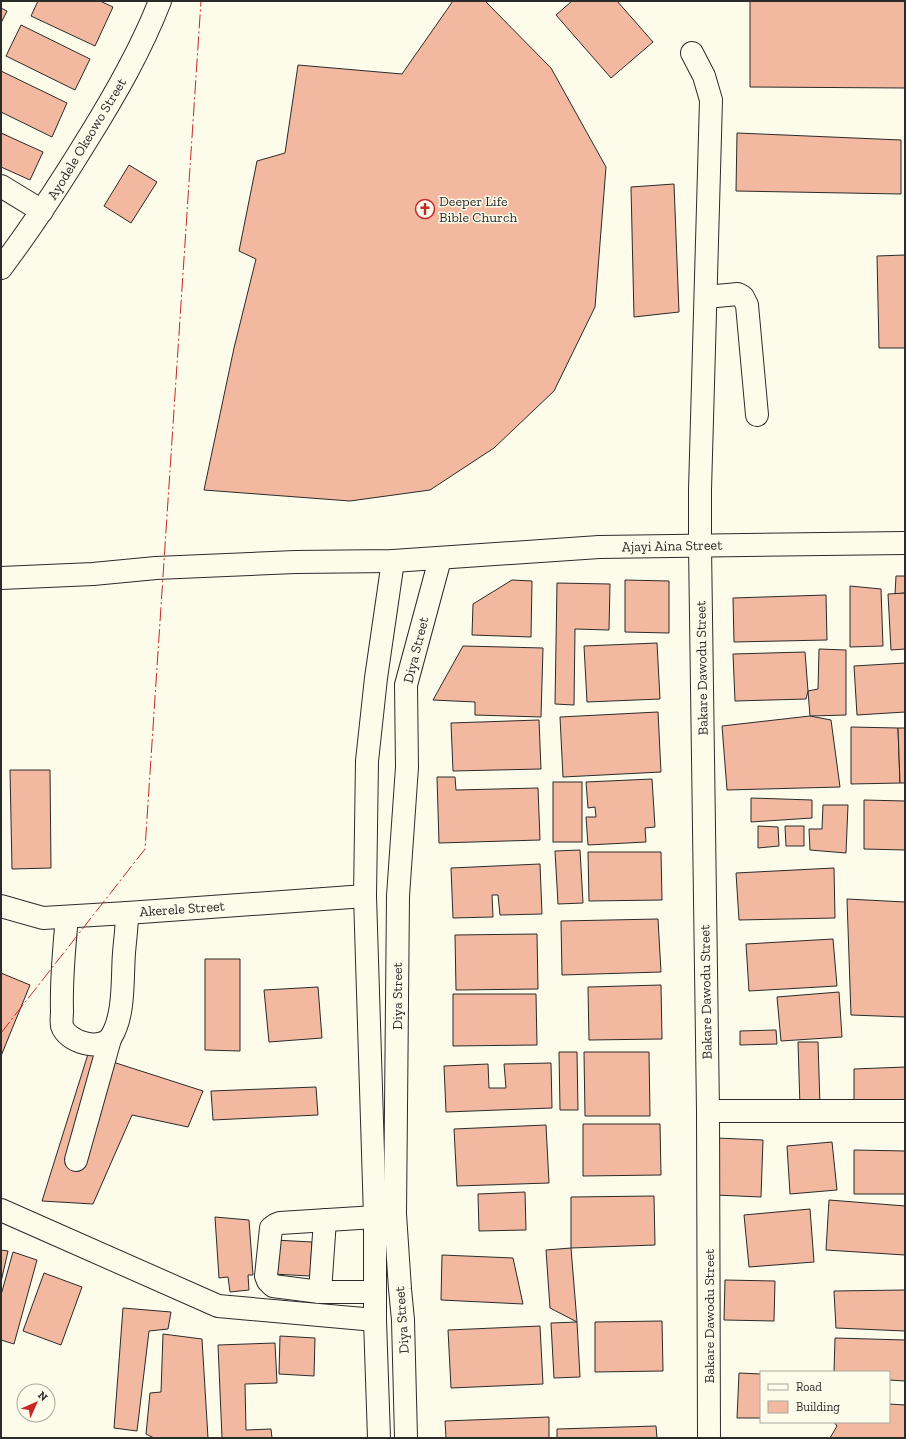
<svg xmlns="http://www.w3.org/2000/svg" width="906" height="1439" viewBox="0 0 906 1439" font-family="'Zilla Slab',serif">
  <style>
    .building { fill: #f2b8a0; stroke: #2b2b2b }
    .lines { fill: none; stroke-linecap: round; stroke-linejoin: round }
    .minor-casing { stroke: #2b2b2b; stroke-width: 24 }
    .major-casing { stroke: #2b2b2b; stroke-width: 24 }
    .minor { stroke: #fdfbea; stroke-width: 22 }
    .major { stroke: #fdfbea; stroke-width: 22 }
    .power { stroke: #c62828; stroke-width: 1; stroke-dasharray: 14 3 2 3; stroke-linecap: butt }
    .labels { text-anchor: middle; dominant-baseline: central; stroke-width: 3; stroke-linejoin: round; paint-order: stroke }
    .street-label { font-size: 14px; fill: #2b2b2b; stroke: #fdfbea }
    .poi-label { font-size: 14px; fill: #2b2b2b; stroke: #fdfbea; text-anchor: start }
  </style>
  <rect width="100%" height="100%" fill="#fdfbea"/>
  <g class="building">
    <path d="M38,1H100L113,7L95,46L31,16Z"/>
    <path d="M453,1H485L551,68L606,167L595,307L554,391L494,448L430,490L350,501L204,490L234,348L256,259L239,251L257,161L285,153L298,65L402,74Z"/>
    <path d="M572,1H617L653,42L611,78L556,15Z"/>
    <path d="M750,1H905V88L750,87Z"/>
    <path d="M1,8L7,11L1,23Z"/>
    <path d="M21,25L90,59L75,90L6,56Z"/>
    <path d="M1,71L67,103L52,137L1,112Z"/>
    <path d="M1,133L43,152L30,180L1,167Z"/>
    <path d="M737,133L901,140V194L736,191Z"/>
    <path d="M129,165L157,182L131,223L104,206Z"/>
    <path d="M674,184L679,312L634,317L631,187Z"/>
    <path d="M905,255V348H879L877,256Z"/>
    <path d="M896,576H905V593L895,594Z"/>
    <path d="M512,580L532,581L531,637L472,635L473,604Z"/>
    <path d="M625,580L669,581V633L625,632Z"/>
    <path d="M557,583L610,584L609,630L575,629L574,705L555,704Z"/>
    <path d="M850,586L881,589L883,646L850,647Z"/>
    <path d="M905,593V649L891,650L888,594Z"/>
    <path d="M826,595L827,640L734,642L733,598Z"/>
    <path d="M657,643L660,699L587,702L584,646Z"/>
    <path d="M463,646L543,648L541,717L475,715V702L433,700Z"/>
    <path d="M819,649L846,650V715L810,716L808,691L818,689Z"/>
    <path d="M805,652L808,691L806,699L735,701L733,654Z"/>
    <path d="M905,663V712L857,715L854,666Z"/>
    <path d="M658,712L661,772L563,777L560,717Z"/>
    <path d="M810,716L831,720L840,787L727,790L722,726Z"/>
    <path d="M539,720L541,769L453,771L451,723Z"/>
    <path d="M851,727L898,728L900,783L851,784Z"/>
    <path d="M898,728H905V783H900Z"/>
    <path d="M10,770H50L51,868L12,869Z"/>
    <path d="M437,777H455L456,790L538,788L540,840L439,843Z"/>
    <path d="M652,779L655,827L645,828L646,842L588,845L586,817H596L595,807L588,808L586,782Z"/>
    <rect x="553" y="782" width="29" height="60"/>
    <path d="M751,798L812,800V818L751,822Z"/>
    <path d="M864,800L905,801V850L864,849Z"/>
    <path d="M823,805H848L846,853L810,850L809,829H822Z"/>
    <path d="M758,826L778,827L779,846L758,848Z"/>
    <path d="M785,826H804V846H786Z"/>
    <path d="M580,850L583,903L558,904L555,851Z"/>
    <path d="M588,852H661L662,900L589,901Z"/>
    <path d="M540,864L542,914L500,915L498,895H492L493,917L453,918L451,868Z"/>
    <path d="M834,868L835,918L739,920L736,873Z"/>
    <path d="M847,899L905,902V1017L851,1015Z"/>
    <path d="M658,919L661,972L562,975L561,921Z"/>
    <path d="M537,934L538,989L456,990L455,935Z"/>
    <path d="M833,939L837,986L749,991L746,944Z"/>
    <path d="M205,959H240V1051L205,1050Z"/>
    <path d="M1,973L30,985L1,1056Z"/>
    <path d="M661,985L662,1039L589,1040L588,987Z"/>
    <path d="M318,987L322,1038L269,1042L264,990Z"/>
    <path d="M839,992L842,1037L781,1041L777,997Z"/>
    <path d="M453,994H536L537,1045L453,1046Z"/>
    <path d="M776,1030L777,1044L740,1045V1031Z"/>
    <path d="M798,1042H818L820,1106L800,1107Z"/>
    <path d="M559,1052H577L578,1110H560Z"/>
    <path d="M584,1052H649L650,1116H585Z"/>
    <path d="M88,1054L203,1091L188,1127L132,1115L93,1204L42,1201Z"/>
    <path d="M551,1063L552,1108L446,1112L444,1066L488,1064L489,1088H506L504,1064Z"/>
    <path d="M905,1067V1107L854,1106V1069Z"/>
    <path d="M316,1087L318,1115L213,1120L211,1091Z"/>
    <path d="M583,1124H660L661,1175L583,1176Z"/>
    <path d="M546,1125L549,1183L457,1186L454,1129Z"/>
    <path d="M717,1138L763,1140L761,1197L715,1195Z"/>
    <path d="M832,1142L837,1190L790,1194L787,1146Z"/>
    <path d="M854,1150L905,1151V1194H854Z"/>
    <path d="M525,1192L526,1230L479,1231L478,1194Z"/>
    <path d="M654,1196L655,1245L571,1248V1197Z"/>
    <path d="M829,1200L905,1206V1255L826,1250Z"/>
    <path d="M810,1209L814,1262L749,1267L744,1215Z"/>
    <path d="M215,1217L249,1220L253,1275H248L249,1290L230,1292L228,1277L219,1278Z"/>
    <path d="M274,1240L312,1242L310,1276L273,1274Z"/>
    <path d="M571,1248L577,1322L550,1308L546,1250Z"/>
    <path d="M1,1250L8,1251L1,1282Z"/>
    <path d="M13,1252L37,1260L14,1344L1,1340V1295Z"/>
    <path d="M442,1255L513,1258L523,1304L441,1300Z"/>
    <path d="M44,1273L82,1287L61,1345L23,1331Z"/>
    <path d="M725,1280L775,1281L774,1321L724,1320Z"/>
    <path d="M905,1290V1331L836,1328L834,1291Z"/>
    <path d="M123,1308L171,1312L168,1329L149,1331L137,1431L114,1428Z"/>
    <path d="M662,1321L663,1371L595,1372V1322Z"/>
    <path d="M577,1322L580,1377L554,1378L551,1323Z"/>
    <path d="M540,1326L543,1384L451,1388L448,1330Z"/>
    <path d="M163,1334L202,1339L208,1438H154L146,1434L150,1393L161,1392Z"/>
    <path d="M280,1336L315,1338L314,1376L279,1374Z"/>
    <path d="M835,1338L905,1340V1381L889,1380V1372H834Z"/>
    <path d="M275,1343L277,1383L245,1384L246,1430L271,1429L272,1438H222L218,1345Z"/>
    <path d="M739,1373L761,1374V1418H737Z"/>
    <path d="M889,1404L905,1405V1438H830L837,1426L834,1422H889Z"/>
    <path d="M549,1417V1438H446L445,1421Z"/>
    <path d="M656,1426L657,1438H557V1429Z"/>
  </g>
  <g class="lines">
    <defs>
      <g id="minor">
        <path d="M692,53L704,76L711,100L700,490V546L708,1111L709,1438"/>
        <path d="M1,186L42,211"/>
        <path d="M1,268C32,227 60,184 87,140C115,95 141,50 160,1"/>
        <path d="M706,297L738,294L743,297L747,305L757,415"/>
        <path d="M1,578L93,574L156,568L295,562L393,561L599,547L905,543"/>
        <path d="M1,906L43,918L127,913L365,896"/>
        <path d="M67,917C64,948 61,980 62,1011C62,1016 61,1022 62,1026C67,1042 101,1052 111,1037C125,1015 122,978 124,953C125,940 127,927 127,913"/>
        <path d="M708,1111H905"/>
        <path d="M76,1160L110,1039"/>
        <path d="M1,1210L218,1306L375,1320"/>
        <path d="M320,1292L325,1220"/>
        <path d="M375,1292H320L273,1286L268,1281L266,1276L271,1228L275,1225L280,1223L375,1217"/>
      </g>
      <g id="major">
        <path d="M379,1438L375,1320V1217L365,896L367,761L376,678L393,561"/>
        <path d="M406,1438L403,1320L400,1289L395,1214L398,896L407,767L406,685L440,559"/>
      </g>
    </defs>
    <use href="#minor" class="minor-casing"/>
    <use href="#major" class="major-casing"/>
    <use href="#minor" class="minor"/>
    <use href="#major" class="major"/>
    <path class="power" d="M1,1033L145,849L201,1"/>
  </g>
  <defs>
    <symbol id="church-ring" viewBox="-11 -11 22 22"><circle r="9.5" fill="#fdfbea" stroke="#c62828" stroke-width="1.5"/><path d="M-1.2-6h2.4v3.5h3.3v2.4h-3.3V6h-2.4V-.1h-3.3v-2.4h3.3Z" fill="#c62828"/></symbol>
  </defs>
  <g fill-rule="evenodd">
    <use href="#church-ring" x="414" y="198" width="22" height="22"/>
  </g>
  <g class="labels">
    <g class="street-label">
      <text transform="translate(87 139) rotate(-59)">Ayodele Okeowo Street</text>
      <text transform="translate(672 546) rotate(-1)">Ajayi Aina Street</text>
      <text transform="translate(416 650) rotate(-76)">Diya Street</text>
      <text transform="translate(702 668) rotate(-91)">Bakare Dawodu Street</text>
      <text transform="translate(182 909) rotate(-4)">Akerele Street</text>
      <text transform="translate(706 992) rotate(-91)">Bakare Dawodu Street</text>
      <text transform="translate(397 996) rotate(-90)">Diya Street</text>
      <text transform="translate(709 1316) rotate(-90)">Bakare Dawodu Street</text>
      <text transform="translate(402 1320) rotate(-94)">Diya Street</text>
    </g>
    <g class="poi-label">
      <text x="439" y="201">Deeper Life<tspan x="439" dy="16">Bible Church</tspan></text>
    </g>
  </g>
  <rect width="906" height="1439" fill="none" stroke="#2b2b2b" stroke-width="4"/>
  <rect x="760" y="1371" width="130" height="52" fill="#fdfbea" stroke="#a9a89e"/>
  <rect x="768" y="1384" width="20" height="6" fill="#fdfbea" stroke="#a9a89e"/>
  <text x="796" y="1391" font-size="12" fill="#2b2b2b">Road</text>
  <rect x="768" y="1401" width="20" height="12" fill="#f2b8a0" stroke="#a9a89e"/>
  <text x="796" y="1411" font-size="12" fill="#2b2b2b">Building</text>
  <g transform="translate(36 1403) rotate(45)"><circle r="19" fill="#fdfbea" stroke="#a9a89e"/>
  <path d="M0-3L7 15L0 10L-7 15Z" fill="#c62828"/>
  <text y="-6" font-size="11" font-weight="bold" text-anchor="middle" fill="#2b2b2b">N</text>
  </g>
</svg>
